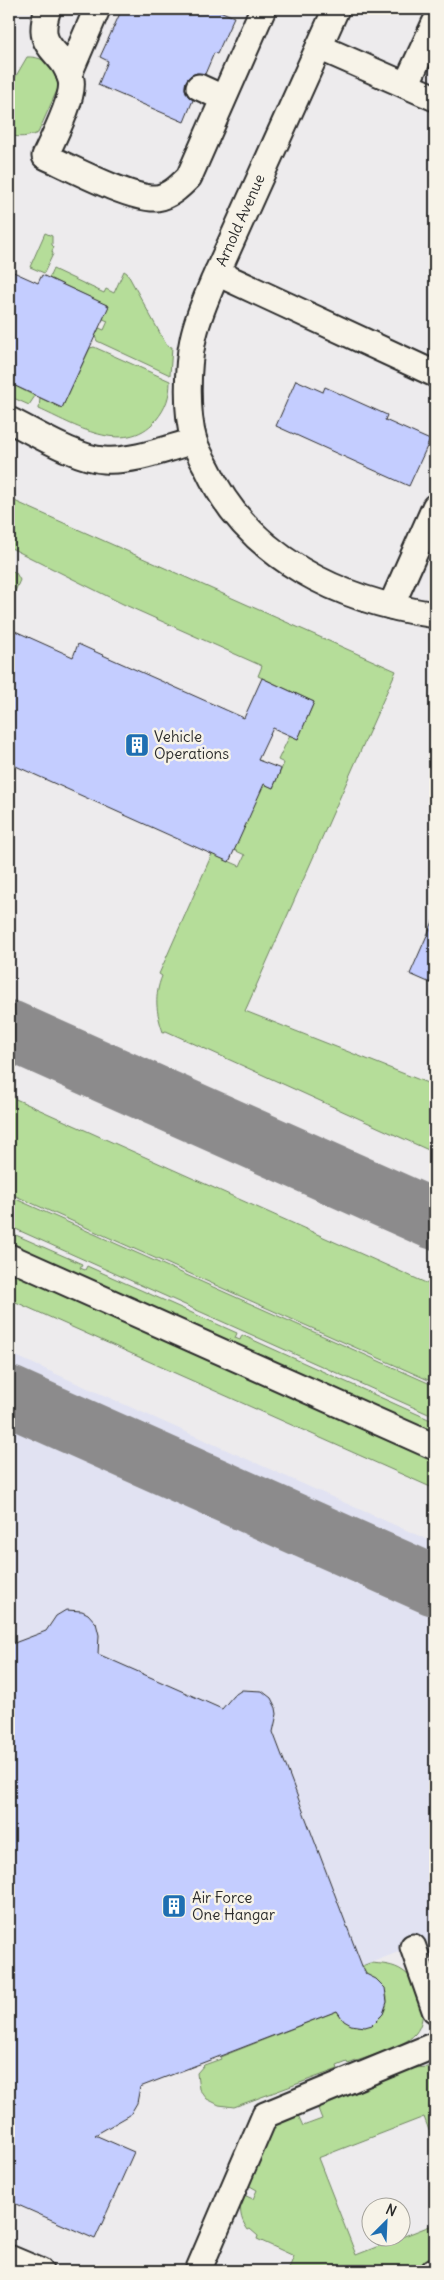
<svg xmlns="http://www.w3.org/2000/svg" width="444" height="2280" viewBox="0 0 444 2280" font-family="Delius,sans-serif">
  <style>
    .built { fill: #e1e2f2 }
    .green { fill: #b5dd99; stroke: #708462 }
    .lines { fill: none; stroke-linecap: round; stroke-linejoin: round }
    .taxiway { stroke: #8c8b8c; stroke-width: 60 }
    .building { fill: #c4cdff; stroke: #2b2b2b }
    .minor-casing { stroke: #2b2b2b; stroke-width: 29 }
    .minor { stroke: #f7f3e8; stroke-width: 25 }
    .labels { text-anchor: middle; dominant-baseline: central; stroke-width: 5; stroke-linejoin: round; paint-order: stroke }
    .street-label { font-size: 15px; fill: #2b2b2b; stroke: #f7f3e8 }
    .poi-label { font-size: 15px; fill: #2b2b2b; stroke: #f7f3e8; text-anchor: start }
  </style>
  <rect width="100%" height="100%" fill="#edebed"/>
  <filter id="ink" filterUnits="userSpaceOnUse"><feTurbulence type="fractalNoise" baseFrequency=".02" numOctaves="2"/><feDisplacementMap in="SourceGraphic" scale="10" xChannelSelector="R" yChannelSelector="G"/><feConvolveMatrix kernelMatrix="1 2 1 2 8 2 1 2 1" color-interpolation-filters="sRGB"/></filter>
  <g filter="url(#ink)">
    <path class="built" d="M9,1353L435,1543V1938L362,1966L273,1731L277,1720L276,1708L267,1694L255,1689L242,1690L233,1696L226,1710L156,1680L93,1652L99,1642L98,1628L89,1614L77,1610L60,1613L52,1620L46,1631L9,1645Z"/>
    <g class="green">
      <path d="M27,57C45,56 61,69 58,88L38,133C29,137 18,138 9,135V88Z"/>
      <path d="M45,233L52,236V245L54,247L52,251L53,254L44,273L30,267Z"/>
      <path d="M53,269L104,293L106,289L114,293L124,271L127,273L167,346L172,347L170,375L97,341L95,336L99,328L104,330L108,321L103,319L108,306L49,278Z"/>
      <path d="M94,347L170,381C170,396 166,408 156,420C124,457 73,424 39,409L40,398L62,408L90,348Z"/>
      <path d="M9,383L35,396L29,405L9,396Z"/>
      <path d="M10,499L396,671L245,1011L435,1086V1153L166,1031L163,1032C156,1012 154,996 162,976L159,974L212,854L240,866L245,855L221,844L258,760L262,761L254,779L273,788L284,763L278,760L290,735L298,739L314,702L258,676L262,666L123,604L9,547Z"/>
      <path d="M9,569L16,573L20,580L9,605Z"/>
      <path d="M9,1096L435,1287V1383L9,1193Z"/>
      <path d="M9,1196L435,1386V1417L9,1226Z"/>
      <path d="M9,1232L82,1264L80,1268L85,1270L87,1266L237,1333L235,1338L240,1340L242,1335L435,1422V1436L9,1245Z"/>
      <path d="M9,1263L435,1453V1489L9,1299Z"/>
      <path d="M370,1963C382,1964 393,1964 403,1971C421,1983 430,2017 415,2034C403,2048 366,2057 348,2064L347,2062L337,2066L338,2069L234,2107L219,2105L207,2099L199,2089L197,2073L204,2065L221,2059L220,2057L337,2011C369,2055 414,1991 366,1976L362,1966Z"/>
      <path d="M428,2067L435,2070V2135L430,2133L424,2117L318,2158L356,2255L435,2224V2261L409,2271H288L294,2256L257,2239L258,2236L250,2229L248,2230C240,2219 238,2208 244,2195L253,2199L257,2190L248,2185L275,2125L297,2113L303,2126L322,2119L317,2106L346,2094L348,2096L358,2092L357,2089L414,2068Z"/>
    </g>
    <g class="lines">
      <g class="taxiway">
        <path d="M9,1030L435,1220"/>
        <path d="M9,1396L435,1586"/>
      </g>
    </g>
    <g class="building">
      <path d="M122,9H215L234,17L217,54L214,53L205,74L197,73L191,75L186,81L185,89L188,96L193,100L184,122L98,85L108,61L100,57Z"/>
      <path d="M9,270L38,283L42,275L109,306L62,408L9,383Z"/>
      <path d="M296,380L323,392L325,387L387,415L385,420L430,440L409,486L276,426Z"/>
      <path d="M15,631L73,657L78,644L244,718L262,678L314,702L298,739L273,728L258,760L281,769L273,788L264,784L229,862L9,763V645Z"/>
      <path d="M435,917V985L410,974Z"/>
      <path d="M66,1610L82,1611L88,1614L96,1623L99,1635L98,1654L222,1709L233,1696L242,1690L262,1691L271,1698L276,1708L277,1714L273,1732L362,1966L366,1974L376,1979L385,1988L387,2002L383,2014L372,2025L365,2027L351,2025L344,2021L337,2011L140,2087L137,2103L130,2115L95,2135L134,2152L95,2239L9,2201V1645L46,1631L56,1616Z"/>
    </g>
    <g class="lines">
      <defs>
        <g id="minor">
          <path d="M48,9C33,52 63,47 71,80C75,96 52,141 45,156C71,168 132,200 157,198C170,196 180,186 189,177L263,9"/>
          <path d="M336,9L213,282C205,301 197,319 193,339C187,367 186,413 194,441C197,450 202,459 207,468C249,559 341,601 435,615"/>
          <path d="M319,47L435,98"/>
          <path d="M69,74L97,9"/>
          <path d="M406,85L435,23"/>
          <path d="M199,87L223,98"/>
          <path d="M217,273L435,374"/>
          <path d="M9,420C34,432 77,459 104,460C134,462 165,449 194,441"/>
          <path d="M391,606L435,507"/>
          <path d="M9,1257L435,1447"/>
          <path d="M413,1947L435,2010"/>
          <path d="M9,2258L40,2271"/>
          <path d="M198,2271L265,2115L435,2045"/>
          <path d="M434,2271H435"/>
        </g>
      </defs>
      <use href="#minor" class="minor-casing"/>
      <use href="#minor" class="minor"/>
    </g>
  </g>
  <defs>
    <symbol id="building-square" viewBox="-11 -11 22 22"><rect x="-9" y="-9" width="18" height="18" rx="4" fill="#1f6fb2" stroke="#f7f3e8"/><path d="M-4-6H4V6H1V3H-1V6H-4ZM-2.5-4.3h1.7v1.8h-1.7ZM.8-4.3h1.7v1.8H.8ZM-2.5-1h1.7V.8h-1.7ZM.8-1h1.7V.8H.8Z" fill="#fff"/></symbol>
  </defs>
  <g fill-rule="evenodd">
    <use href="#building-square" x="123" y="731" width="28" height="28"/>
    <use href="#building-square" x="160" y="1892" width="28" height="28"/>
  </g>
  <g class="labels">
    <g class="street-label">
      <text transform="translate(240 220) rotate(-66)">Arnold Avenue</text>
    </g>
    <g class="poi-label">
      <text x="154" y="736">Vehicle<tspan x="154" dy="17">Operations</tspan></text>
      <text x="192" y="1897">Air Force<tspan x="192" dy="17">One Hangar</tspan></text>
    </g>
  </g>
  <rect width="444" height="2280" fill="none" stroke="#f7f3e8" stroke-width="30"/>
  <rect x="15" y="15" width="414" height="2250" fill="none" stroke="#2b2b2b" stroke-width="2" filter="url(#ink)"/>
  <g transform="translate(386 2222) rotate(24)"><circle r="24" fill="#f7f3e8" stroke="#a5a39c"/>
  <path d="M0-4L9 19L0 12L-9 19Z" fill="#1f6fb2"/>
  <text y="-8" font-size="14" font-weight="bold" text-anchor="middle" fill="#2b2b2b">N</text>
  </g>
</svg>
